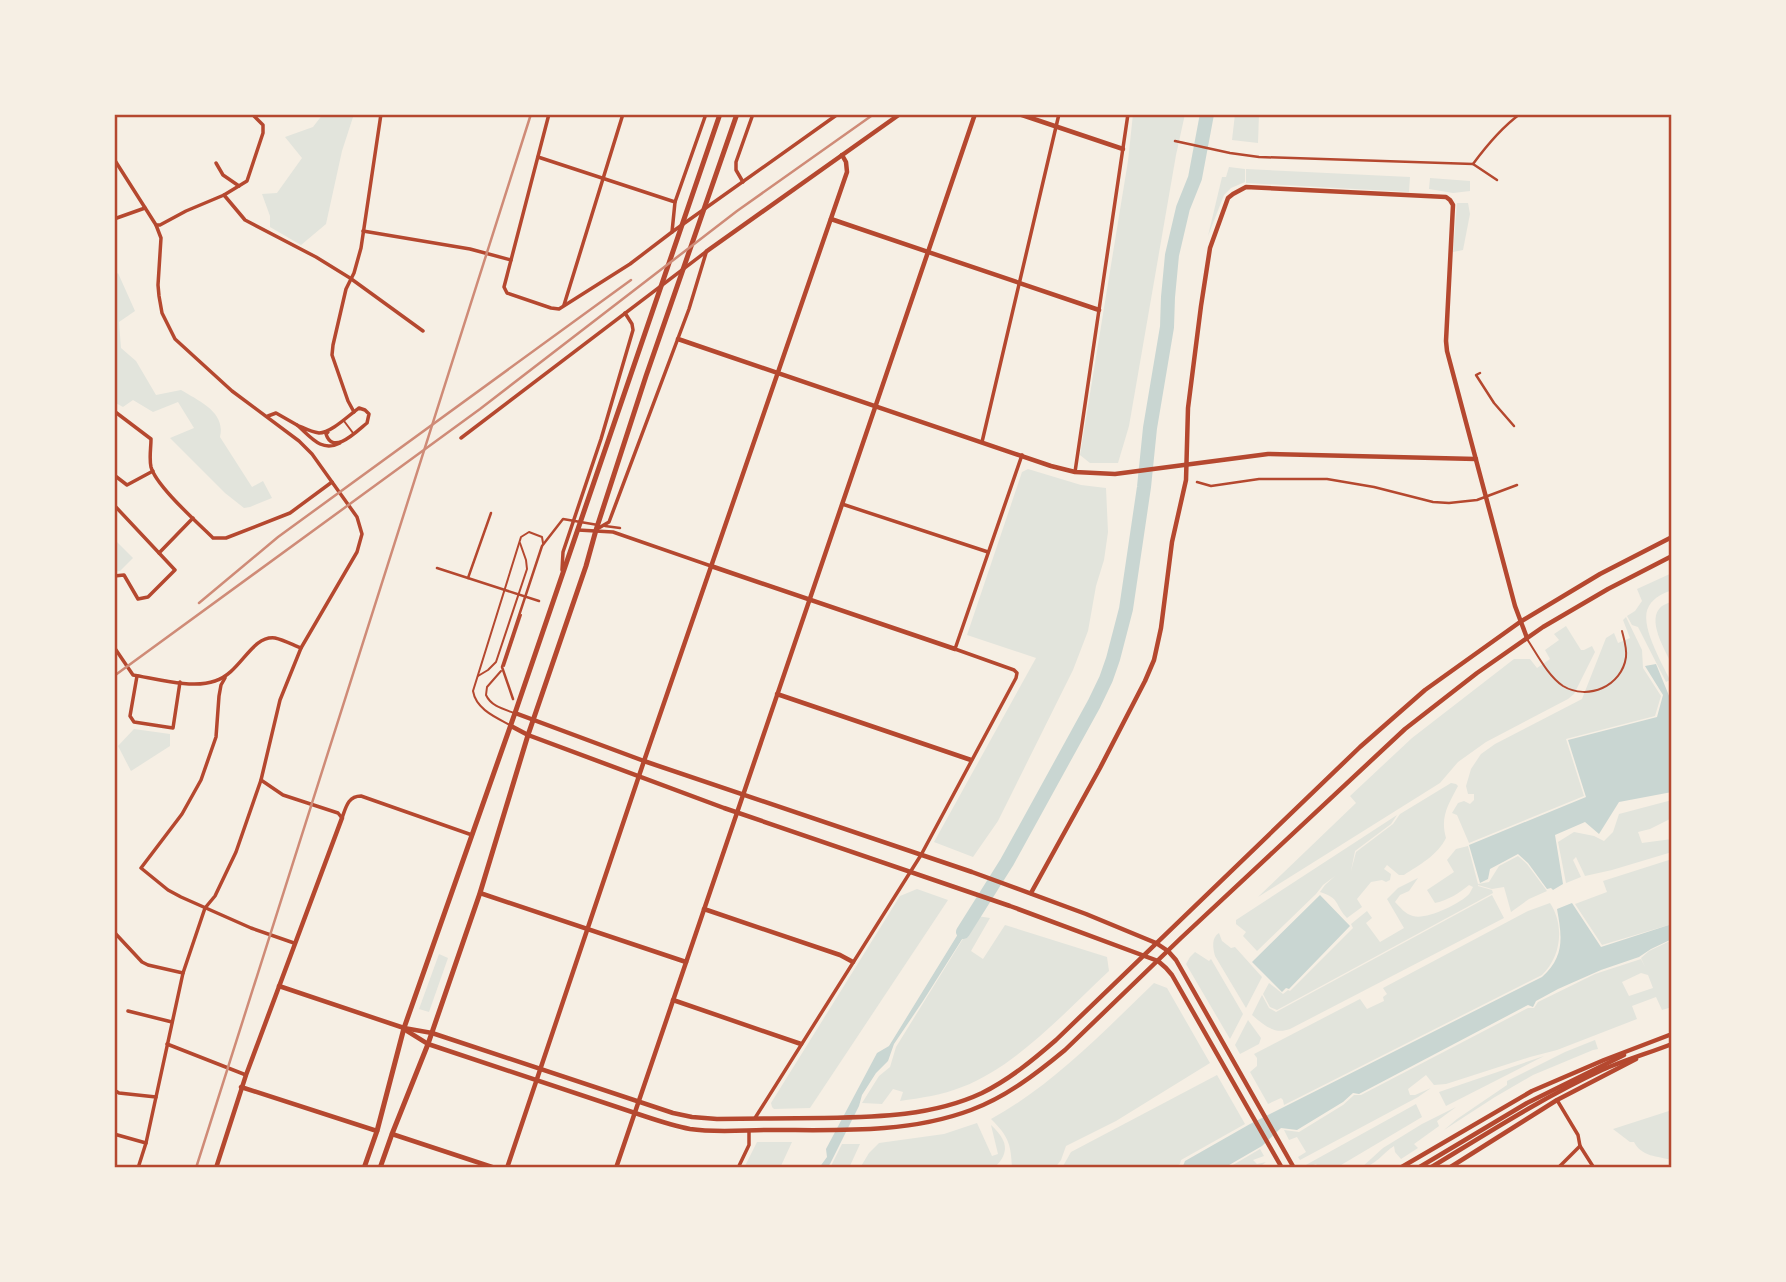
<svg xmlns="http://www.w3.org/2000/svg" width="1786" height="1282" viewBox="0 0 1786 1282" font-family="'IBM Plex Sans',sans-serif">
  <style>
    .green { fill: #e2e4dc; fill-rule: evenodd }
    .water { fill: #c9d6d2 }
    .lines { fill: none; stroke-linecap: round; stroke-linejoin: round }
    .river { stroke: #c9d6d2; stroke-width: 14 }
    .service { stroke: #b5482f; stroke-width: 2 }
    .pedestrian { stroke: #b5482f; stroke-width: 2.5 }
    .minor { stroke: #b5482f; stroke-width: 3.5 }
    .tertiary { stroke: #b5482f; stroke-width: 4.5 }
    .primary { stroke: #b5482f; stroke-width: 5 }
    .rail { stroke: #cf8b77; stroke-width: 2.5 }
    .neatline { fill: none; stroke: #b5482f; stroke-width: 2.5 }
  </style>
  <rect width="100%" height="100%" fill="#f6efe4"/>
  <g class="green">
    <path d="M323,114H354L342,151L326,224L301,245L270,227V216L262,194L277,193L302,158L285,137L313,127Z"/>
    <path d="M1133,114H1185L1176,155L1129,426L1118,463H1090L1080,455L1128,161Z"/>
    <path d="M1235,114H1259L1258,143L1232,140Z"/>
    <path d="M1229,167L1245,169V182L1231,188L1224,195L1208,236L1222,177H1226Z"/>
    <path d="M1246,169L1410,177L1409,192L1246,183Z"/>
    <path d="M1430,178L1470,181V191L1453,193L1429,189Z"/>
    <path d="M1457,203H1468L1470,214L1463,250L1453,252Z"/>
    <path d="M118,273L135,311L119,322L121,348L136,361L156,395L181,390C199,401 226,412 220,437L252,487L263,481L272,498L250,507L244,508L225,493L170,438L194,428L178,402L153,412L133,400L123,407L114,402V276Z"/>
    <path d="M1028,469L1081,485L1106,488L1108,532L1104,560L1096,586L1088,631L1073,670L998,821L973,857L934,842L1036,658L967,635L1022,472Z"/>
    <path d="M114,539L133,558L120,571L114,572Z"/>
    <path d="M1672,573V590C1664,593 1654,597 1649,606C1638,623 1662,663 1670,680L1666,682L1638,627L1632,625L1627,616L1635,611L1642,601L1637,589Z"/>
    <path d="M1672,601V665C1666,651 1645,619 1662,606C1665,604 1669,603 1672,601Z"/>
    <path d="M1626,617L1642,650L1643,668L1661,696L1655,716L1566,739L1584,796L1469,843L1457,815L1452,813L1458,803L1464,801L1470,804L1474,800V794H1468L1466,786L1471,769L1481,754L1495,744L1582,699L1606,638L1614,633L1618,643L1630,638L1623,620Z"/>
    <path d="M1566,626L1581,650H1584L1592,646L1595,652L1574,694L1568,699L1486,742L1458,762L1440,783L1258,897L1356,803L1350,796L1412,738L1514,659H1530L1537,668L1550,659L1545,650L1559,640L1554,634Z"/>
    <path d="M134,729L170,734V746L131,771L118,746Z"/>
    <path d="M1451,783L1456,784L1458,786C1448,805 1440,817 1446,838C1438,855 1419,865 1404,875H1399L1387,865L1384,869L1391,874L1390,880L1386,882L1382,880L1371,882L1357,899L1362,907L1347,918C1334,904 1341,899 1320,892L1325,885L1335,876L1323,885L1316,894L1257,951L1243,936L1246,932L1236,924V920L1397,815L1391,824L1355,851L1351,871L1356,852L1393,824L1400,814Z"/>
    <path d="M1672,800V818L1650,829L1638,832L1642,843L1672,839V852L1612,870L1585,876L1576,857L1573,860L1581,877L1566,883L1558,842L1574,832L1594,836L1604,841L1613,832L1619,814Z"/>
    <path d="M1468,846L1478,884L1489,882L1499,866L1518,856L1527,864L1547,891L1529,899L1511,912L1504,887L1492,889L1478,885V886L1492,890L1493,893L1277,1010L1270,1007L1263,994L1269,983L1283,994L1288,990L1290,991L1353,928L1351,924L1367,911L1372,918L1366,923L1380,942L1404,928L1387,899L1398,888L1418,878L1409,891L1400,895L1395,902C1400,907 1405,914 1413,916C1426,920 1457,905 1467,896C1470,894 1471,890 1473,887L1469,885C1459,893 1449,900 1435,903L1427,890L1454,872L1447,860L1456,849Z"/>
    <path d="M1672,859V924L1602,945L1575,904L1607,892L1603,881Z"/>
    <path d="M917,889L948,900L810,1108L774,1109L772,1107L771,1103L900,896Z"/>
    <path d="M1492,895L1504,918L1290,1029C1274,1035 1264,1025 1252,1015L1262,995L1269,1008L1276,1012Z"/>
    <path d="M1550,903C1565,926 1561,957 1542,975L1284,1105L1283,1100L1281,1098L1268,1104L1250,1072L1257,1066V1058L1254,1054L1360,999L1367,1009L1384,1001L1383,997L1387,994L1383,988L1528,911Z"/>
    <path d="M977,916L990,918L971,951L983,959L1005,925L1107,957L1109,971C1067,1010 1017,1066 962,1087C942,1095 921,1098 900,1101L903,1092L893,1089L882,1104L862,1103L879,1076L890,1067L896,1047Z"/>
    <path d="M1219,933L1222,941L1231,948L1235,947L1262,977L1246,1008L1215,956C1213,948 1211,938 1219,933Z"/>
    <path d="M1672,940V1007L1662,1010L1656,997L1632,1006L1637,1019L1557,1050L1530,1057L1446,1084L1434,1085L1426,1075L1408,1089L1410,1095H1415L1431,1088L1418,1097L1300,1160L1298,1157L1306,1152L1297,1137L1289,1140L1284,1130L1299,1132L1343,1105L1354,1095H1361L1528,1008H1534L1538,1002L1595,974L1641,959L1645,967L1641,958L1649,951ZM1641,973L1648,975L1653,988L1629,996L1622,982Z"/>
    <path d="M1195,952L1209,961L1211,959L1243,1014L1230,1039L1186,964L1190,957Z"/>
    <path d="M439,954L448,958L429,1012L419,1009Z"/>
    <path d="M1154,983L1167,988L1210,1063L1116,1121L1066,1146L1061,1160L1055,1168H1012C1011,1143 1008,1136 991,1119C1053,1085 1103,1032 1154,983Z"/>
    <path d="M1248,1020L1261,1038L1259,1044L1240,1054L1235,1045Z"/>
    <path d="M1595,1040L1598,1049L1593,1050L1533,1075L1495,1097L1444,1130L1457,1119L1507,1085V1081L1565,1052Z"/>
    <path d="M1544,1056L1446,1106L1439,1092Z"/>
    <path d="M1217,1075L1245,1124L1181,1160L1180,1164L1173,1168H1062L1071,1152Z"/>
    <path d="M1416,1104L1422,1117L1336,1168H1319L1316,1164L1305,1168L1304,1166Z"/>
    <path d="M1456,1107L1437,1121L1439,1126L1414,1144L1418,1148L1401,1159L1395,1152L1394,1146C1383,1153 1375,1166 1361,1168L1383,1148L1422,1124Z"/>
    <path d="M1672,1110V1160C1657,1156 1642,1157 1634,1142H1630L1613,1129Z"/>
    <path d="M977,1123L992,1156L998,1154L991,1125C1007,1140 1011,1152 994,1168H860L869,1153L879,1143L944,1134Z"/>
    <path d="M757,1142H792L780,1168H744Z"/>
    <path d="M842,1144H860L849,1168H830Z"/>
    <path d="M1260,1149L1264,1156L1253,1160L1257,1164L1266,1162L1258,1168H1228Z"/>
  </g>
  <g class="water">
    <path d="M1656,664L1672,703V792L1619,802L1599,834L1585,822L1555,835L1563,884L1553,890L1551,888L1547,889L1528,863L1518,854L1490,869L1488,879L1480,883L1469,845L1586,797L1568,740L1657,717L1663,695L1645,666Z"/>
    <path d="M1320,895L1350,926L1289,989L1286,988L1282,992L1252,962Z"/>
    <path d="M1572,903L1601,947L1672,924V939L1651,949L1639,957L1601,970L1558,989L1536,1001L1533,1007L1528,1005L1359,1094L1353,1093L1343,1102L1297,1130L1281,1128L1262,1146L1224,1168H1179L1183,1166L1185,1161L1250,1124L1542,977C1565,956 1562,937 1557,909Z"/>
    <path d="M971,913L976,917L923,1001L894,1044L888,1061L876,1073L862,1095L859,1106L830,1164L827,1168H819L827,1157L826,1149L877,1053L889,1046Z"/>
  </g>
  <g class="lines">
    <path class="river" d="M963,932L1007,862L1094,704L1106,679L1113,659L1126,609L1144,487L1150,428L1167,327L1168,297L1172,255L1183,208L1195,178L1207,114"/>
    <g class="service">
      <path d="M344,421L353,433"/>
      <path d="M1527,639C1537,654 1548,676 1563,686C1588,701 1622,686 1626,657C1627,648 1624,639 1622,631"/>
      <path d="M504,666L521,615"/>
      <path d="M501,671L487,687L486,695C491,706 503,709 514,713"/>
      <path d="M478,676L488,670L496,662L527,569L526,560L520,543"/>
      <path d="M510,725C495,717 476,709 473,691L521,537L529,532L542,537L543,543"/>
    </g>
    <g class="pedestrian">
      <path d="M1175,141L1230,153L1259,157L1473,164"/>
      <path d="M1497,180L1473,164C1487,145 1501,128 1520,114"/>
      <path d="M1480,373L1476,375L1494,403L1514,426"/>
      <path d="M1197,482L1211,486L1259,479H1327L1374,487L1433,502L1449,503L1477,500L1517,485"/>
      <path d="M605,526L620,528"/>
      <path d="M437,568L539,601"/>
      <path d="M468,578L491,513"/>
      <path d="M513,699L502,667L542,546L563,519L598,525"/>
    </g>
    <g class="minor">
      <path d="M549,114L504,287L507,293L551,308L559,309L630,264L672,232L838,114"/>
      <path d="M538,157L675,202L672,232"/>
      <path d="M114,159L156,225L161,238L158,285L159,296L162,313L175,339L232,391L299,441L312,454L357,517L362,534L357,552L301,648L280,700L261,780L236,852L215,896L205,908L183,973L146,1143L138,1168"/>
      <path d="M216,163L223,175L239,186"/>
      <path d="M743,182L736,170V162L753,114"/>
      <path d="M224,195L247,181L263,133V125L252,114"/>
      <path d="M675,202L706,114"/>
      <path d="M114,219L145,208"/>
      <path d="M156,225H160L186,211L224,195L245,220L316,257L350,278L423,331"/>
      <path d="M363,231L470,249L511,260"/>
      <path d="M564,305L623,114"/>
      <path d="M114,411L151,439C151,448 149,458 151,467C156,486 198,523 213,538H226L290,513L332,482"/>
      <path d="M354,412L348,401L332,355L333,345L346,289L354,273L361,248L381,114"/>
      <path d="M268,416L276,413L297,425"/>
      <path d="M328,432L326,434C333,456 357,431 367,423L369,414L365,410L359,408C349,415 331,433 319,433C311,432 304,428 297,425C310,436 321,453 340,443"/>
      <path d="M461,438L707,251"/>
      <path d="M982,442L1059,114"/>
      <path d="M1075,472L1128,114"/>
      <path d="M114,475L127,485L153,471"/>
      <path d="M842,504L988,552"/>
      <path d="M114,505L175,570L148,597L138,599L124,575L114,576"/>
      <path d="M597,529L609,522L689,309L706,253"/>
      <path d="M578,530L613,532L711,566"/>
      <path d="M159,553L193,518"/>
      <path d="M562,570L563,552L601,439L633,330L632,324L625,313"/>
      <path d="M114,647L133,675C157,679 193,689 215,681C241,673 251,635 275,638C284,640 293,645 301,648"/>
      <path d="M137,676L130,716L134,722L173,728L180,682"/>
      <path d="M225,678L221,685L219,696L216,737L201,780L182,814L141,868L168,890L181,897L251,928L294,943"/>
      <path d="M261,780L283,795L338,813L342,818C346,807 348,796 361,796L472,835"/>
      <path d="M114,932L142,962L148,965L183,973"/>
      <path d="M128,1011L172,1022"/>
      <path d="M167,1044L246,1075"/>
      <path d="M114,1090L119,1093L156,1097"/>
      <path d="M1557,1100L1578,1135L1580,1146L1594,1168"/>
      <path d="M755,1118L921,855L1016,678L1017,673L1014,670L955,649L1022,455"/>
      <path d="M114,1134L146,1143"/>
      <path d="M738,1168L749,1145V1131"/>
      <path d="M1558,1168L1580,1146"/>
    </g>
    <g class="tertiary">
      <path d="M1019,114L1123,149"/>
      <path d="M831,219L1099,310"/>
      <path d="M707,251L900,114"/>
      <path d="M678,339L1051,466L1075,472L1115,474L1268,454L1476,459"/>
      <path d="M711,566L955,649"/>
      <path d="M777,694L971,760"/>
      <path d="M515,713L644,761L972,872L1086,914L1156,943L1168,951L1176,960L1294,1168"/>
      <path d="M511,726L528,735L724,808L1010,906L1158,961L1166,968L1172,975L1282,1168"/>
      <path d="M480,893L686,962"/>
      <path d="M1031,893L1100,768L1145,681L1154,660L1161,628L1172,542L1186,480L1188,408L1201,306L1210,248L1228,198L1233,194L1246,187L1446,197L1450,200L1453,205L1446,341L1447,351L1515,606L1527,638"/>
      <path d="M704,909L840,955L853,962"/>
      <path d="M279,986L404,1028L432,1033L673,1113L692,1117L717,1119C753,1119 788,1118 824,1118C878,1117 933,1116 982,1093C1010,1079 1033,1060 1056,1040L1360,747L1425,690L1520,622L1600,574L1672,537"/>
      <path d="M673,1000L801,1044"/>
      <path d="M407,1031L428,1044L644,1116C659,1121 674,1126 690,1129C716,1133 744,1130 770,1130C837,1130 907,1134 971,1110C1006,1097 1036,1074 1065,1050L1181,938L1405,729L1477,673L1543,627L1608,589L1672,556"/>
      <path d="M241,1087L377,1131"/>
      <path d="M392,1134L495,1168"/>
      <path d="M216,1168L246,1075L342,818"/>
      <path d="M507,1168L644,761L847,172L846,162L842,155"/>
      <path d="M616,1168L975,114"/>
      <path d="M1400,1168L1532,1091L1604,1060L1672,1034"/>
      <path d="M1418,1168L1527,1103L1624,1055"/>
      <path d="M1430,1168C1486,1134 1542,1098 1602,1070C1625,1060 1649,1053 1672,1044"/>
      <path d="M1449,1168L1557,1100L1636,1059"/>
    </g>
    <g class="primary">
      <path d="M364,1168L377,1131L404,1028L515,713L720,114"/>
      <path d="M380,1168L392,1134L428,1044L480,893L528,735L586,566L596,530L646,376L737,114"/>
    </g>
    <g class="rail">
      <path d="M199,603L278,537L631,280"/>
      <path d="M114,676L480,409L737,211L874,114"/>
      <path d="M196,1168L531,114"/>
    </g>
  </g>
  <rect width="1786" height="1282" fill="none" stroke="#f6efe4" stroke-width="231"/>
  <rect x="116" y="116" width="1554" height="1050" class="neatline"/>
</svg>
